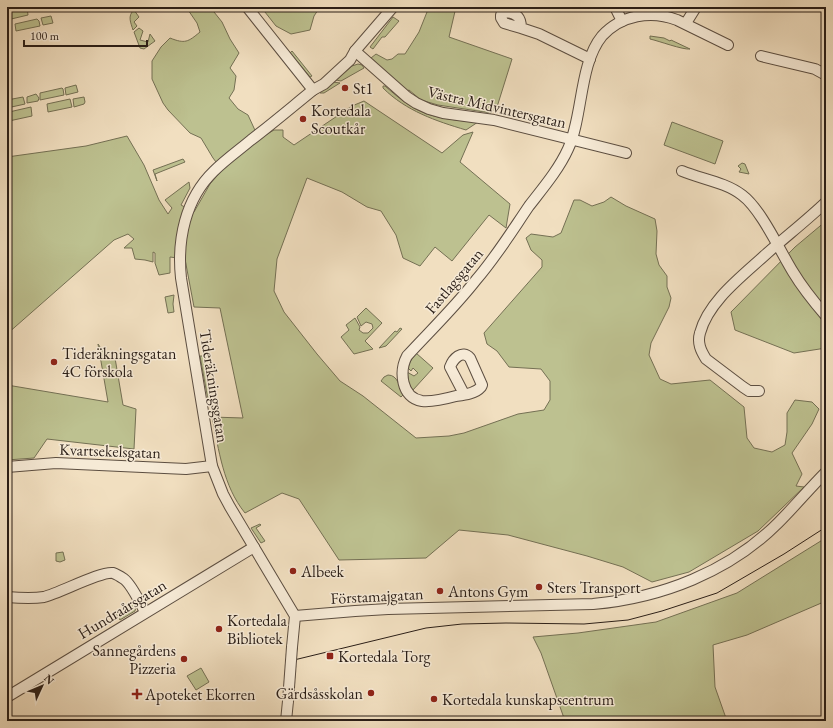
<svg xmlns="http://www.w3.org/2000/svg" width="833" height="728" viewBox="0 0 833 728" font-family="'EB Garamond',serif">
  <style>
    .green { fill: #bdc190; stroke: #747054 }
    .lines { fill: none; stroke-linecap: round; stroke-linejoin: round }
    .minor-casing { stroke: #5c4e41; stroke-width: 12 }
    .minor { stroke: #f6ead6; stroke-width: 10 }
    .tram { stroke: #2a1e17; stroke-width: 1 }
    .minor-bridge-casing { stroke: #5c4e41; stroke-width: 12; stroke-linecap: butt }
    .minor-bridge { stroke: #f6ead6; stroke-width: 10 }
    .poi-dot { fill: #8f2418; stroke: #f6ead6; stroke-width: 1.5 }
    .labels { text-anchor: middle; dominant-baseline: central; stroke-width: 3; stroke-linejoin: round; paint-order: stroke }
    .poi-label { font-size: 16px; fill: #2a1e17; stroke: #f6ead6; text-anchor: start }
    .street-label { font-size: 16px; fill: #2a1e17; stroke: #f6ead6 }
  </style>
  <rect width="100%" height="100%" fill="#f1dfc0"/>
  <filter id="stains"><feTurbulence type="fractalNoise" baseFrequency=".005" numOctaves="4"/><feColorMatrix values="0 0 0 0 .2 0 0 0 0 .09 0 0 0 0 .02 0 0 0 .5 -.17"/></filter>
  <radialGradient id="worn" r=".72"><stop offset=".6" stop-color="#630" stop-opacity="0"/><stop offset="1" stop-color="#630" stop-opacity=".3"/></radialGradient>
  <g class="green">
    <path d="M27,7L28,15L7,20V12Z"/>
    <path d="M186,7H210L222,22L230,39L239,53L230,68L236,76L234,90L229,98L238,109L248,115L259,139L274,130H283V137L294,145L352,106L364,101L442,153L463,135L473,132L460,162L510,204L506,228L489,215L452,261L435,247L420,266L403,258L396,235L381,211L367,207L342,192L307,178L277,259L274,291L284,312L317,354L340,381L363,396L416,438L449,436L464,433L518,414L544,410L550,400V381L541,369L509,367L497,351L487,344L484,333L542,267V260L531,250L526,238L531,234L553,237L561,233L574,200H580L592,206L604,202L611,197L626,206L655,219L657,231L656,254L659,265L667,276V287L671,298L669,307L651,343L649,355L660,379L671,384L710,380L744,407L747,438L754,448L772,452L785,445L787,432V413L795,400L812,402L819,409L812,424L792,453L802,474L796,486L804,487L758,531L689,572L652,582L623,567L587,556L508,535L459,530L426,558L339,560L299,499L282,493L245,513C223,486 219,450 212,417L243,418L220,308L194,307L185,259L170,257V273L159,275L155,263V253L153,252V262L145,260L135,259L132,248H124L134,239L128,234L114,240L7,334V157L86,146L127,136L144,165L159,200L168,214L172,208L165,200L189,182L190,188L181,205L194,212L210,184L222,170L213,158L201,138L190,133L168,110L163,103L152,79V61L161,47L170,38C185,44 188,42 200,32L197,23Z"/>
    <path d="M261,7H320L314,16L310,30L291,34L276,26Z"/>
    <path d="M429,7H456L449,37L512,59L497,107L491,113L438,105L421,100L409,90L407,91L371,58L376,54L387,60L392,59L398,54H405L419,32Z"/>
    <path d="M134,10L139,17L134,22L137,26L133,30C131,23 127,16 134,10Z"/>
    <path d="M51,16L53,23L43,25L41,18Z"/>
    <path d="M393,17L399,21L385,37H382L373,49L370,47Z"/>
    <path d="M37,19L39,21L40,26L16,31L15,24Z"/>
    <path d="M139,28L143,31L140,40L148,42L150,34L155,41L144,49L140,48L134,32Z"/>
    <path d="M650,36L664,38L670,41L671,40L690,49C683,50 659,41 650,39Z"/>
    <path d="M292,51L312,76L310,77L290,53Z"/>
    <path d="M358,64L362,65L364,68L341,81L336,80L352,66Z"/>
    <path d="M333,82L340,83L324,93H320V92Z"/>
    <path d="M76,85L78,92L66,95L65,88Z"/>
    <path d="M383,86H385C410,108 423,116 456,120C464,121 471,122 478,122L466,130C436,121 406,111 383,88Z"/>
    <path d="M62,88L63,89L64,95L40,100V93Z"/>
    <path d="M36,94L39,98L38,101L27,103V97Z"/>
    <path d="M23,97L25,104L7,108V100Z"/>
    <path d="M84,97L85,102L84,104L74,107L73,99Z"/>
    <path d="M70,99L72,107L48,112L47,104Z"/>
    <path d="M31,107L32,116L9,121L8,114L9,112Z"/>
    <path d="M672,122L723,141L715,164L664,145Z"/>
    <path d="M183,159L185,162L155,174L157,181L153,170Z"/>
    <path d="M742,163L745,164L749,174L739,172L741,169L738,166Z"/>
    <path d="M826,221V348L794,353L735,330L731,312L795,247Z"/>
    <path d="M174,295L173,304L174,312L168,313L165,297Z"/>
    <path d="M366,308L382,323L365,341L373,349L354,354L341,337L349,330L346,325L355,318L360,327L359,330L363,333H368L373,328L372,324L366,322L361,326L357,317Z"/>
    <path d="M400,328L402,329L386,346L379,348L395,331L397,332Z"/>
    <path d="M98,344L109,360L115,358L123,405L136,409L134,449L47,439L34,458L7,460V385L108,402Z"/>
    <path d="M416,353L433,368L413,390L409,384L407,372L414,376L418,373L413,368L411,371L408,368L410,362Z"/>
    <path d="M200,356H204L211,397L210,399L208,400Z"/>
    <path d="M388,375C398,375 399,387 404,394L401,397L381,381L384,377Z"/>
    <path d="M260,524L261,525L256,528L265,541L261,543L251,528Z"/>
    <path d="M824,539L826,540V601L747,635L713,645L715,687L727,721H565L541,653L533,637L578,633L656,622L737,593Z"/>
    <path d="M63,552L65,560L60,562L56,561V553Z"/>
    <path d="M134,603L136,606L135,611L120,620L115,613L131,604Z"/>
    <path d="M201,668L209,682L196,690L187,676Z"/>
  </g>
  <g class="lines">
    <defs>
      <g id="minor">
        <path d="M247,7L313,90"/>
        <path d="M615,7L622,21"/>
        <path d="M686,23L696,7"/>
        <path d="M521,28L504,23L501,18V15L507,12C517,14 521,17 521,28L539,34L590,59"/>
        <path d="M355,51L407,97L416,103L429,109L443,113L494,120L626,153"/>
        <path d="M761,56L815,69L826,75"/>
        <path d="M682,171C701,179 725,182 742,195C761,209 780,251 793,272C802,287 814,302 826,316"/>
        <path d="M759,391H749L743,387L706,359C701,351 697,343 700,333C708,302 741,277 764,256C784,238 806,221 826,202"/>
        <path d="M464,394L450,367C453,359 462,349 470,358L482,385L481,387C475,394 464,395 456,396C445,399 433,402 422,401C401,398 399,371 407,356C430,331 455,307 476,280C496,257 512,231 529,206C543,188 559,169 568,149C583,117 579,64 602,36C621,15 651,10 677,20L728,45"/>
        <path d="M7,467L56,463L186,469L212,466"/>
        <path d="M7,597C19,598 31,599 44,597C60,593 101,571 113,573C116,574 121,577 124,579C132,585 140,603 145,612"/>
        <path d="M295,616L355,611L388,609L593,604C661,598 729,572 778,523C795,506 810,488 826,472"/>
        <path d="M292,647L295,616L230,507L223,494L212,466L181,278C177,240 185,199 214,171C225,160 239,150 251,140C272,124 292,107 313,90L324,84L350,60L355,51L393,7"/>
        <path d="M7,697L254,547"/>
        <path d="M286,721L288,701"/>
      </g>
    </defs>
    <use href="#minor" class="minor-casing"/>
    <use href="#minor" class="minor"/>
    <path class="tram" d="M294,660L426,628L462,624L506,623L584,624L628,620L662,611L717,593L784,554L826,527"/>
    <defs>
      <path id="minor-bridge" d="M288,701L292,647"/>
    </defs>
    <use href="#minor-bridge" class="minor-bridge-casing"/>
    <use href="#minor-bridge" class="minor-bridge"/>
  </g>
  <g class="poi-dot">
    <circle cx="345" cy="88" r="4"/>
    <circle cx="303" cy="119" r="4"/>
    <circle cx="54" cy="362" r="4"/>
    <circle cx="293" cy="571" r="4"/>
    <circle cx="539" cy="587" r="4"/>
    <circle cx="440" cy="591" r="4"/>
    <circle cx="219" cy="629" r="4"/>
    <rect x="326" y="652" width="8" height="8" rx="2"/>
    <circle cx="184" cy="659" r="4"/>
    <circle cx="371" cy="693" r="4"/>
    <path d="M135 688h4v4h4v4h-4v4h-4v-4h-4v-4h4z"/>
    <circle cx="434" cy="699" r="4"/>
  </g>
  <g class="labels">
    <g class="poi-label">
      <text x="353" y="88">St1</text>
      <text x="311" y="110">Kortedala<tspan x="311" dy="18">Scoutkår</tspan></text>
      <text x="62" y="353">Tideräkningsgatan<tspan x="62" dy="18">4C förskola</tspan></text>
      <text x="301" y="571">Albeek</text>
      <text x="547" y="587">Sters Transport</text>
      <text x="448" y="591">Antons Gym</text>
      <text x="227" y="620">Kortedala<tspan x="227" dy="18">Bibliotek</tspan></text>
      <text x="176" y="650" text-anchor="end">Sannegårdens<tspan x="176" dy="18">Pizzeria</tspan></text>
      <text x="338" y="656">Kortedala Torg</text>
      <text x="363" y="693" text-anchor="end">Gärdsåsskolan</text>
      <text x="145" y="694">Apoteket Ekorren</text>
      <text x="442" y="699">Kortedala kunskapscentrum</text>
    </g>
    <g class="street-label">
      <text transform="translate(497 107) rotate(13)">Västra Midvintersgatan</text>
      <text transform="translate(454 281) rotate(-50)">Fastlagsgatan</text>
      <text transform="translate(214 386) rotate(81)">Tideräkningsgatan</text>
      <text transform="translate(110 451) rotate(2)">Kvartsekelsgatan</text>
      <text transform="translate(377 596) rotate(-3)">Förstamajgatan</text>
      <text transform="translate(122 609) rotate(-31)">Hundraårsgatan</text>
    </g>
  </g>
  <rect width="833" height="728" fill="none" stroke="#f1dfc0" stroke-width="24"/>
  <rect x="8" y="8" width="817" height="712" fill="none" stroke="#2a1e17" stroke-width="2"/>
  <rect x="12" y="12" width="809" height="704" fill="none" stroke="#2a1e17"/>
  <g transform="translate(42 686) rotate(46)" stroke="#f6ead6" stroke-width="3" paint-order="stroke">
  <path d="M0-3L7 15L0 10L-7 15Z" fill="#2a1e17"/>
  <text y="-6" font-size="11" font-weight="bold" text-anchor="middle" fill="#2a1e17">N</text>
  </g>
  <path d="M24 40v6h123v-6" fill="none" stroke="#2a1e17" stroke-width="2"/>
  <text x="30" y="40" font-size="12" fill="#2a1e17" stroke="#f6ead6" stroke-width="3" paint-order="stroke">100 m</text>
  <rect width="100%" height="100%" filter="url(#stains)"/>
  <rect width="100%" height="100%" fill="url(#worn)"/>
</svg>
